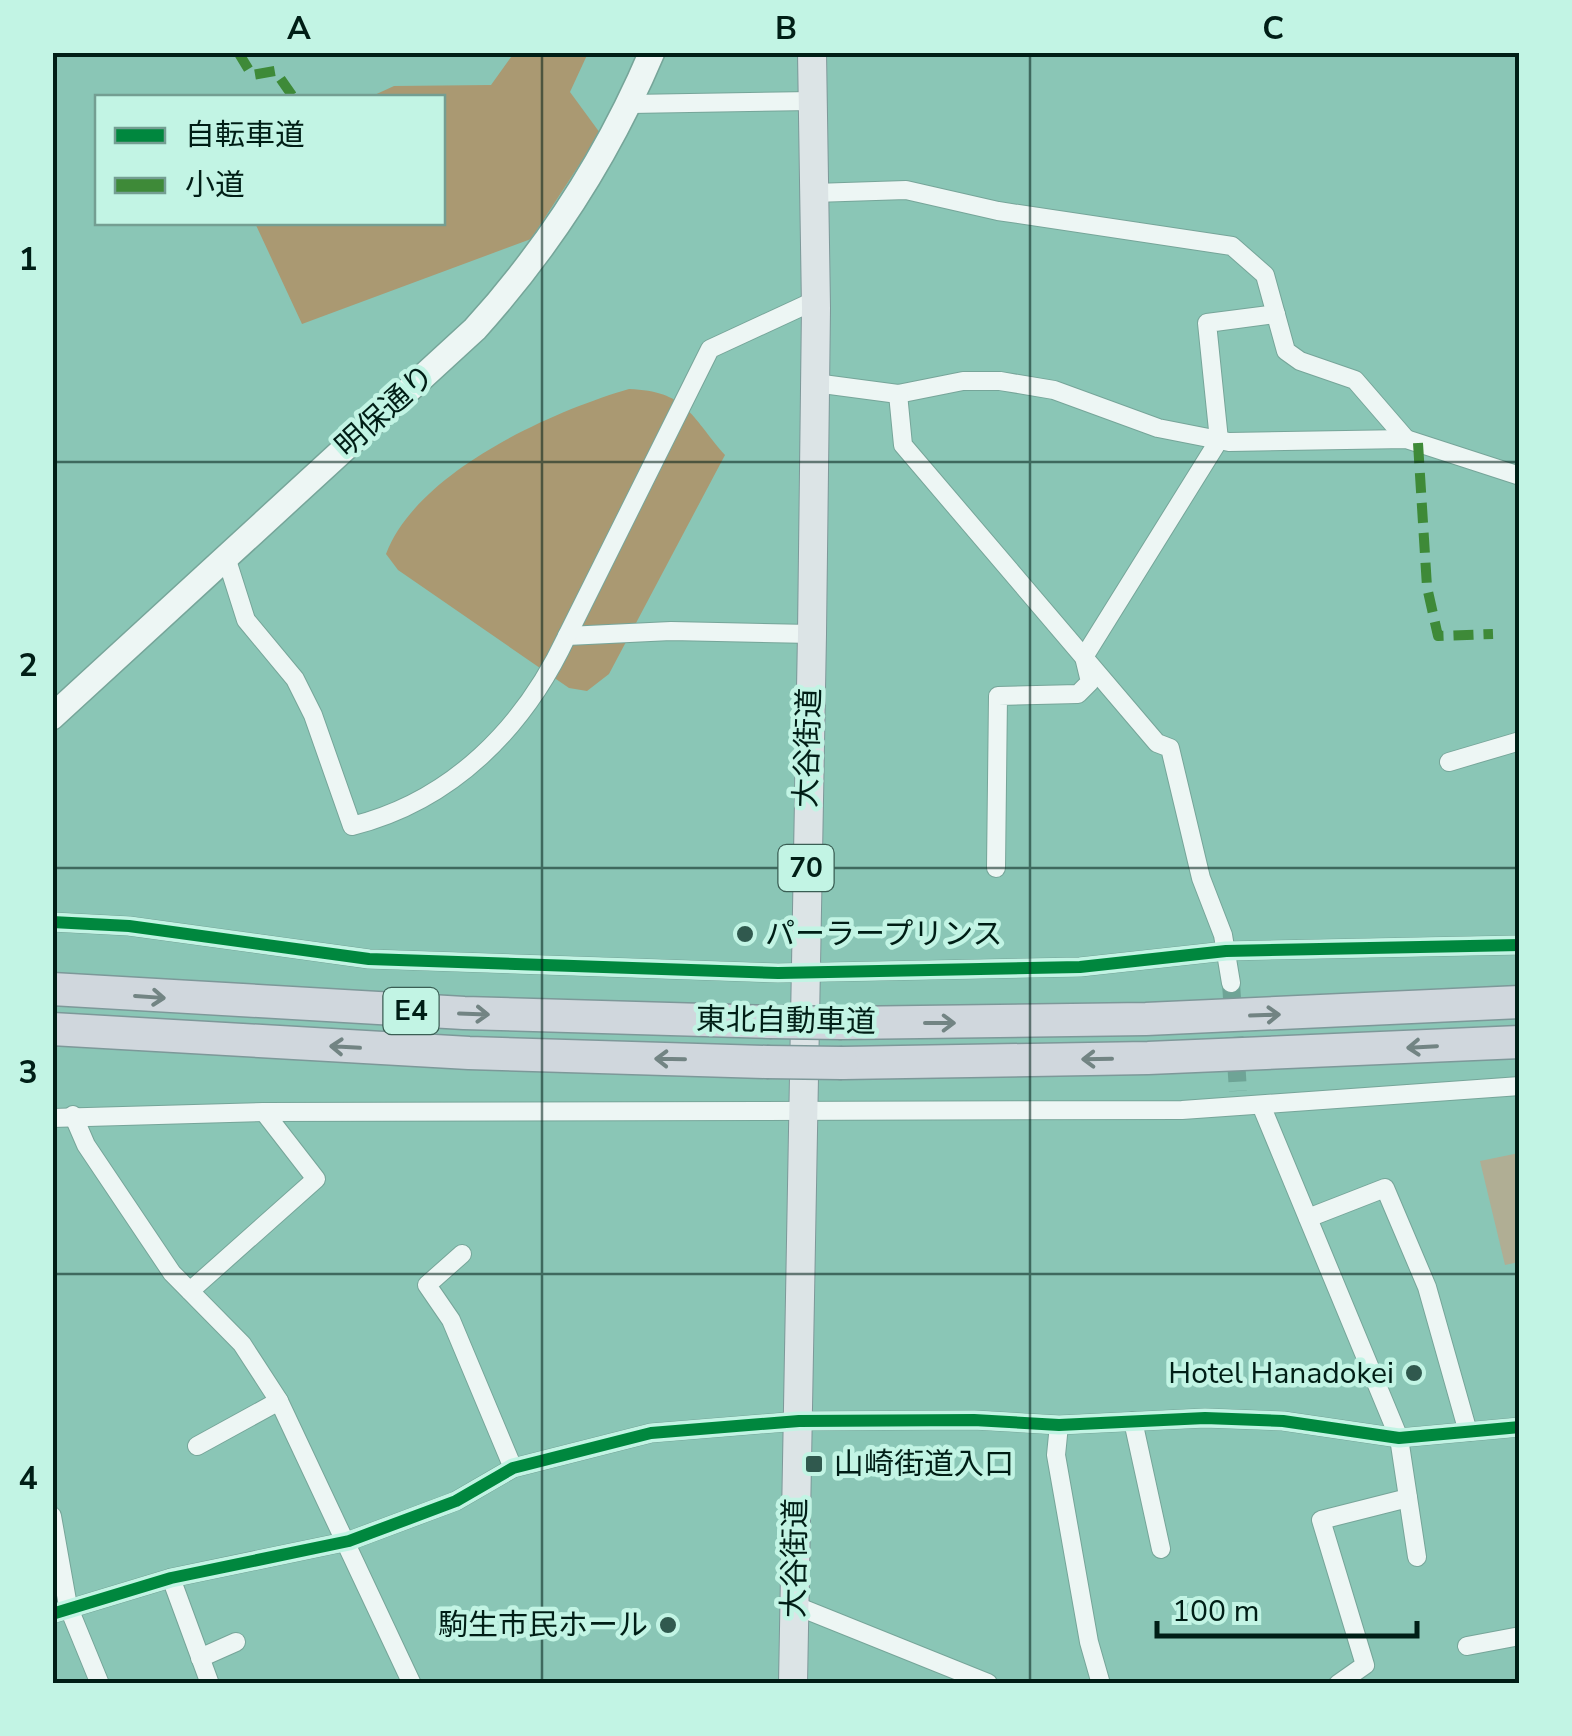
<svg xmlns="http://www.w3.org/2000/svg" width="1572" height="1736" viewBox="0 0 1572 1736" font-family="'Nunito Sans','Noto Sans JP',sans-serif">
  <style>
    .green { fill: #b0ae94 }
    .forest { fill: #aa9972 }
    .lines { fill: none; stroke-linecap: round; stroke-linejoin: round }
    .street-tunnel { stroke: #6ea496; stroke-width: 18; stroke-dasharray: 18 9; stroke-linecap: butt }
    .street-casing { stroke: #76a599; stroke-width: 20 }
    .secondary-casing { stroke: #76a599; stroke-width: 28 }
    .primary-casing { stroke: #7d9899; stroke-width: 30 }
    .highway-casing { stroke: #7d9899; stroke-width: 35 }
    .street { stroke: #edf6f4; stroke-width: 18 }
    .secondary { stroke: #edf6f4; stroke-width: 25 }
    .primary { stroke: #dce4e6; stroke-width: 28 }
    .highway { stroke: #d0d7dd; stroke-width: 32 }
    .highway-bridge-casing { stroke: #7d9899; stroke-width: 35; stroke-linecap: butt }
    .highway-bridge { stroke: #d0d7dd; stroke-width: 32 }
    .quiet { stroke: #3e8a38; stroke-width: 10; stroke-dasharray: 20 10; stroke-linecap: butt }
    .cycleway-casing { stroke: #c2f4e4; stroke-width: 19 }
    .cycleway { stroke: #00873e; stroke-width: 12 }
    .oneway { stroke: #728483 }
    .grid { fill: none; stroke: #001e16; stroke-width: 2.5; stroke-opacity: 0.55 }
    .poi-dot { fill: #30594e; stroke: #c2f4e4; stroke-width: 4 }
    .labels { text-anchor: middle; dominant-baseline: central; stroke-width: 9; stroke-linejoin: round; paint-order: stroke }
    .shield { fill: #c2f4e4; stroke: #3a5e54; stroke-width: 2.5 }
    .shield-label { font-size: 28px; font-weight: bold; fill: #001e16 }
    .street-label { font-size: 30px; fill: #001e16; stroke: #c2f4e4 }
    .poi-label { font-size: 30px; fill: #001e16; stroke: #c2f4e4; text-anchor: start }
    .neatline { fill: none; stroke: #001e16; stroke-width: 4 }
    .grid-label { font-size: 32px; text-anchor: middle; font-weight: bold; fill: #001e16 }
  </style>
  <rect width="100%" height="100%" fill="#8ac6b6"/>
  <path class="green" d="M1519,1153V1262L1505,1265L1480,1161Z"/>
  <g class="forest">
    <path d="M514,53H588L570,92L600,133L531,239L302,324L255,223L442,222V98L370,97L394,86L491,85Z"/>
    <path d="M629,389C686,391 690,415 725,455L609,674L587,691L569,688L398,570L386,554C417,472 550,412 629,389Z"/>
  </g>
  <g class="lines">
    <path class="street-tunnel" d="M1231,983L1238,1091"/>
    <defs>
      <g id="street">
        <path d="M630,104L812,101"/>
        <path d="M814,193L906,190L998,211L1232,246L1265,275L1286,351L1300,361L1355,380L1406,439"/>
        <path d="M815,383L898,394L963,381H1000L1054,390L1158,428L1229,442L1406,439L1520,476"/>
        <path d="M898,394L903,445L1157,743L1170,748L1201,878L1223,935L1231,983"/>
        <path d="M226,557L246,620L295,679L313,715L352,826C452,801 524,728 567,636L671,631L812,634"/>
        <path d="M567,636L710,349L816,300"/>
        <path d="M1449,762L1520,741"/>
        <path d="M996,868L998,696L1078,694L1090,682L1084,657L1219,440L1207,323L1276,314"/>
        <path d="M52,922L129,926L369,959L778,973L1080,967L1226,951L1520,945"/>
        <path d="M1261,1105L1399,1438L1417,1557"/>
        <path d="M73,1115L86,1145L172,1273L242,1344L279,1401L412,1684"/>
        <path d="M52,1118L264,1112L1182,1110L1520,1086"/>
        <path d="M1308,1218L1385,1188L1427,1287L1468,1432"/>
        <path d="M462,1254L427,1285L451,1320L513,1468"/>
        <path d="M190,1291L316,1179L264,1112"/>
        <path d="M1133,1421L1161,1549"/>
        <path d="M1059,1425L1056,1455L1089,1642L1101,1684"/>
        <path d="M197,1446L279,1401"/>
        <path d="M52,1516L68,1606L100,1684"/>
        <path d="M171,1578L210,1684"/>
        <path d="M794,1605L988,1683"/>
        <path d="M52,1614L171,1578L349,1541L456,1501L513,1468L651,1433L799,1421L974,1420L1059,1425L1205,1418L1283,1421L1399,1438L1520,1427"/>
        <path d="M1467,1646L1520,1636"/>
        <path d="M200,1658L236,1642"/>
        <path d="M1338,1684L1365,1665L1321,1520L1408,1498"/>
      </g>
      <path id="secondary" d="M52,717L475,329C550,246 608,156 652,52"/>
      <path id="primary" d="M793,1684L812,634L816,308L812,52"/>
      <g id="highway">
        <path d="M52,989L464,1013L770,1022"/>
        <path d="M842,1023L1146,1019L1520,1002"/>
        <path d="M52,1029L469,1053L767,1062"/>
        <path d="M842,1063L1148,1058L1520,1042"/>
      </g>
    </defs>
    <use href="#street" class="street-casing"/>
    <use href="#secondary" class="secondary-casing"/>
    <use href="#primary" class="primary-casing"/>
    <use href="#highway" class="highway-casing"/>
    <use href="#street" class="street"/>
    <use href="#secondary" class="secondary"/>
    <use href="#primary" class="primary"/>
    <use href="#highway" class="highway"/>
    <defs>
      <g id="highway-bridge">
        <path d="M770,1022L842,1023"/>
        <path d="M767,1062L842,1063"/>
      </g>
    </defs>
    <use href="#highway-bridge" class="highway-bridge-casing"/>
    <use href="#highway-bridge" class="highway-bridge"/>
    <g class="quiet">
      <path d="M238,52L252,75L275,71L294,98"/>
      <path d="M1418,443L1427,587L1438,636L1493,634"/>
    </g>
    <defs>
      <g id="cycleway">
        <path d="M52,922L129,926L369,959L778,973L1080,967L1226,951L1520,945"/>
        <path d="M52,1614L171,1578L349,1541L456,1501L513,1468L651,1433L799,1421L974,1420L1059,1425L1205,1418L1283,1421L1399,1438L1520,1427"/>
      </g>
    </defs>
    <use href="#cycleway" class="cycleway-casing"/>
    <use href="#cycleway" class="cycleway"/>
  </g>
  <defs><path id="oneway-shaft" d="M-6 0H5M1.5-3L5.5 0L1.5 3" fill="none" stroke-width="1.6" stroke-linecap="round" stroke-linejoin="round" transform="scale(2.5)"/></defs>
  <g class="oneway">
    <use href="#oneway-shaft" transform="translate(150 997) rotate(4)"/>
    <use href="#oneway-shaft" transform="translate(474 1014) rotate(2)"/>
    <use href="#oneway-shaft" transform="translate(1265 1015) rotate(-2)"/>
    <use href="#oneway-shaft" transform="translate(940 1023)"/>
    <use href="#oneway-shaft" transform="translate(345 1047) rotate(-177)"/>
    <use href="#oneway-shaft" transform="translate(1422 1047) rotate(177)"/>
    <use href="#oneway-shaft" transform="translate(670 1059) rotate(-179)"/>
    <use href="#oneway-shaft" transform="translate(1097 1059) rotate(179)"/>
  </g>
  <path class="grid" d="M542,52V1684M1030,52V1684M52,462H1520M52,868H1520M52,1274H1520"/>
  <g class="poi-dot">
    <circle cx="745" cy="934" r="10"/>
    <circle cx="1414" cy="1373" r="10"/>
    <rect x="804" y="1454" width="20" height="20" rx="5"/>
    <circle cx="668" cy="1625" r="10"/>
  </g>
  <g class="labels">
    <g class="shield">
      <rect x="778.5" y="845" width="55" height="46" rx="8"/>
      <rect x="383.5" y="988" width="55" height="46" rx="8"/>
    </g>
    <g class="shield-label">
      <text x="806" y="868">70</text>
      <text x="411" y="1011">E4</text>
    </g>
    <g class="street-label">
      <text transform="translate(385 411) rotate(-42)">明保通り</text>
      <text transform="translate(808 748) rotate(-88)">大谷街道</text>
      <text transform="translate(786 1021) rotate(1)">東北自動車道</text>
      <text transform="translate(795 1558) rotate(-89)">大谷街道</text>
    </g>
    <g class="poi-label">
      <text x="765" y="934">パーラープリンス</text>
      <text x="1394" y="1373" text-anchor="end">Hotel Hanadokei</text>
      <text x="834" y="1464">山崎街道入口</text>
      <text x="648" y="1625" text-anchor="end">駒生市民ホール</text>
    </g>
  </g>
  <rect width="1572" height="1736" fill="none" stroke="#c2f4e4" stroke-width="110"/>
  <rect x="95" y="95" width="350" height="130" fill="#c2f4e4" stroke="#749e92" stroke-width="2.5"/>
  <rect x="115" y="128" width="50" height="15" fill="#00873e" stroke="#749e92" stroke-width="2.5"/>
  <text x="185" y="145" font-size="30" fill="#001e16">自転車道</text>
  <rect x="115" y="178" width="50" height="15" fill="#3e8a38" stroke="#749e92" stroke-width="2.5"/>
  <text x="185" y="195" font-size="30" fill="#001e16">小道</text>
  <path d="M1157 1621v15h260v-15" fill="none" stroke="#001e16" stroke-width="5"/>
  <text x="1172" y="1621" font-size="30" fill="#001e16" stroke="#c2f4e4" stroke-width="8" paint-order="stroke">100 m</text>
  <rect x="55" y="55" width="1462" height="1626" class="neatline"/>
  <g class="grid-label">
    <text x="299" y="39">A</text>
    <text x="786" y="39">B</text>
    <text x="1273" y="39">C</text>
    <text x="28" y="270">1</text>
    <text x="28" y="676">2</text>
    <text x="28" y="1083">3</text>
    <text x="28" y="1489">4</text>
  </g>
</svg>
